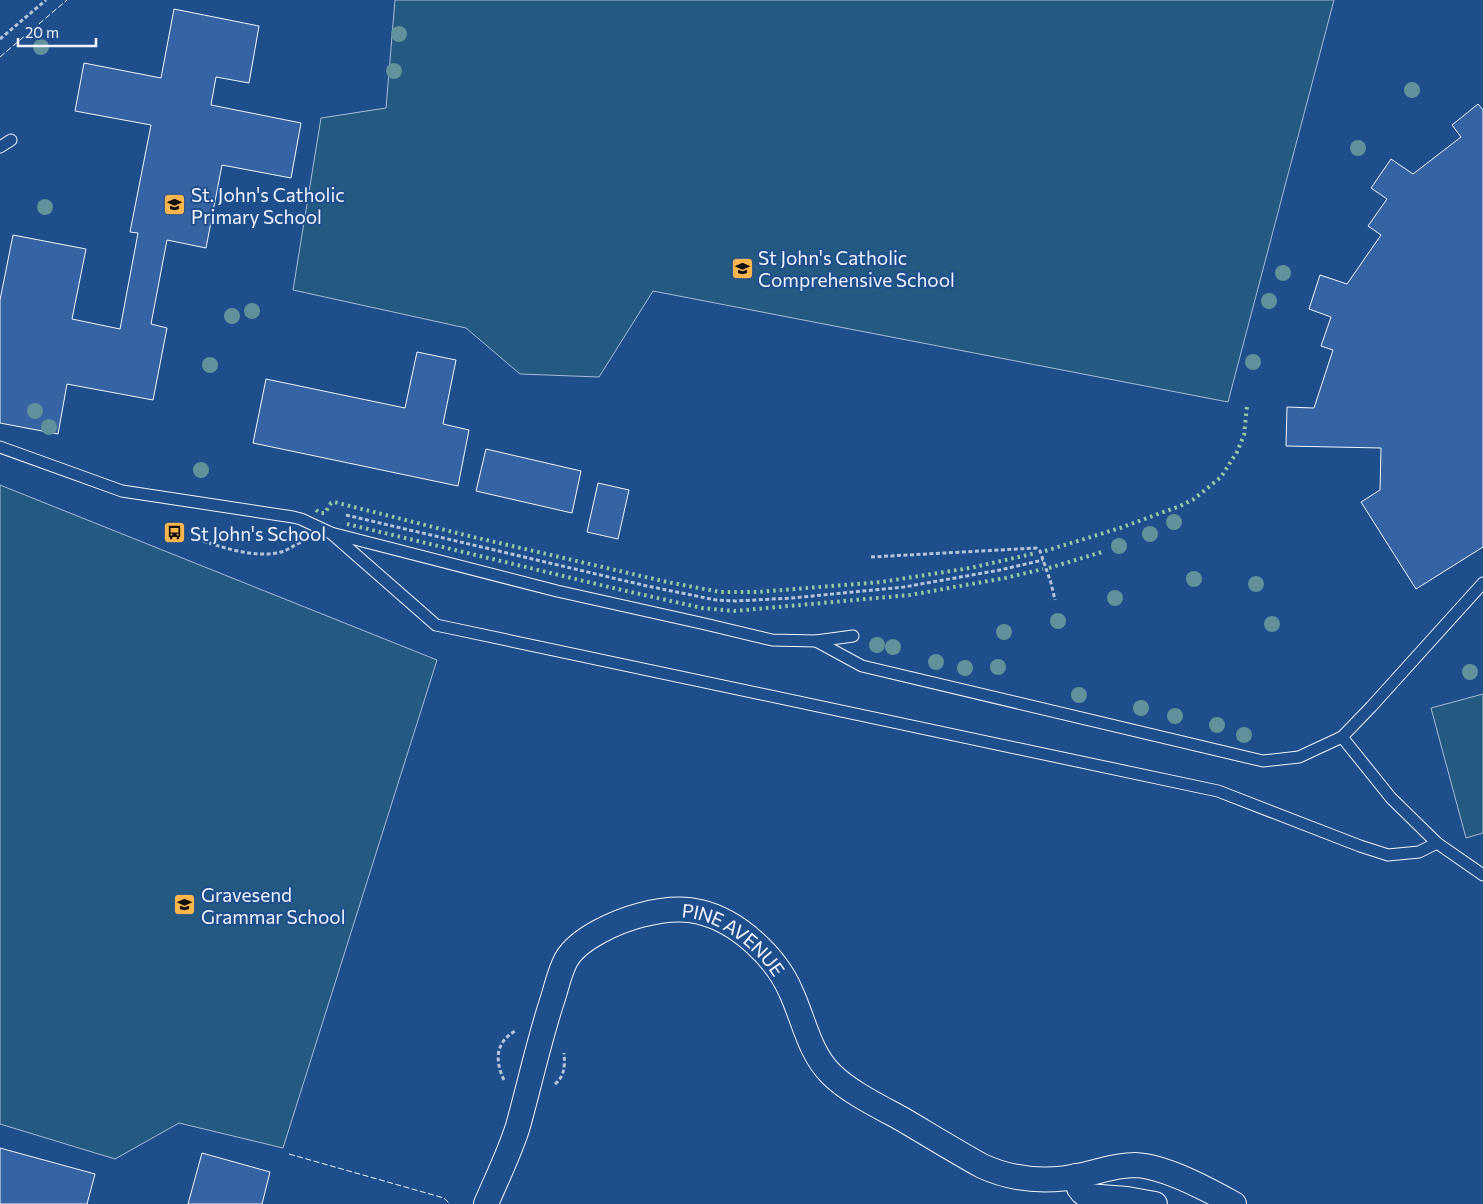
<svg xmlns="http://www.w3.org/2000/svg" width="1483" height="1204" viewBox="0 0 1483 1204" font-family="Commissioner,sans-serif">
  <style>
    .green { fill: #245a82; stroke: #a8bbd7 }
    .building { fill: #3563a3; stroke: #f2f6ff }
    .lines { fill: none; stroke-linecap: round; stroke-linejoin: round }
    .lane-casing { stroke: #f2f6ff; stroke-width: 13 }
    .street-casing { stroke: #f2f6ff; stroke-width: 26 }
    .path { stroke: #b3c4dc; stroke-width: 3; stroke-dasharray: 4 2.5; stroke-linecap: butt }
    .lane { stroke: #1f4e8c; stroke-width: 11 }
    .street { stroke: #1f4e8c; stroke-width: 24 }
    .hedge { stroke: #97c8a6; stroke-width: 4; stroke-dasharray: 2.5 4; stroke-linecap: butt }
    .fence { stroke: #f2f6ff; stroke-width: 1; stroke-dasharray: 6 2.5; stroke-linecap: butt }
    .tree { fill: #61919a }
    .labels { text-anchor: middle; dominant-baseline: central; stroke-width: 4; stroke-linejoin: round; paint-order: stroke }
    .poi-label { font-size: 19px; fill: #f2f6ff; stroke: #1f4e8c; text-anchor: start }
    .street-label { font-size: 19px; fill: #f2f6ff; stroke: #1f4e8c }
  </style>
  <rect width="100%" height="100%" fill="#1f4e8c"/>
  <g class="green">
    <path d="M395,0H1334L1228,402L653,291L599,377L520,374L466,328L293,290L321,118L386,108Z"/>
    <path d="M0,485L437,660L283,1148L179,1123L115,1159L0,1124Z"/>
    <path d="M1483,694V833L1466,838L1431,708Z"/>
  </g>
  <g class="building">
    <path d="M174,9L259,26L249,83L216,77L211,105L301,123L291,178L222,165L206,248L167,240L151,324L167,328L153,400L67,384L58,434L0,423V300L13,235L86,249L72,319L120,329L138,233L130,232L151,125L75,111L84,63L161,78Z"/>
    <path d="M1478,104L1483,110V547L1416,589L1361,502L1380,490L1381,448L1286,446L1287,407L1314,408L1333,350L1321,346L1331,317L1309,309L1320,275L1347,284L1381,235L1368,226L1387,199L1371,188L1391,159L1413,174L1461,137L1452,125Z"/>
    <path d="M417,352L456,360L443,424L469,430L458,486L253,443L266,379L405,408Z"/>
    <path d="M486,449L581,471L572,513L476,491Z"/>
    <path d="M598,483L629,490L618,539L587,532Z"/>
    <path d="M0,1148L95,1174L87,1204H0Z"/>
    <path d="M202,1153L270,1172L262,1204H188Z"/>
  </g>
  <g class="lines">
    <defs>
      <g id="lane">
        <path d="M0,147L11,140"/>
        <path d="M0,447L122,491L293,517L301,519L331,533L557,591L705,624L772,640L816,641L853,636"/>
        <path d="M331,533L436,625L1218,791L1360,846L1388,855L1419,852L1437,843"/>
        <path d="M816,641L862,666L1263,761L1299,757L1342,737L1371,707L1483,583"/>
        <path d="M1342,737L1391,798L1437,843L1483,875"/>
      </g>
      <g id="street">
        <path d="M1076,1176L1079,1188L1082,1192L1087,1196L1127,1199L1155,1204"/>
        <path id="s1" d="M486,1204C497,1178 510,1152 518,1126C530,1083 539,1040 553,998C557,985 560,971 566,960C578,938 618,921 641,915C660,910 681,907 700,912C738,921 776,957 791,992C804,1020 809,1052 831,1074C849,1092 880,1107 902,1119C929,1135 955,1151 982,1166C1015,1181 1048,1183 1083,1175C1100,1171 1117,1165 1135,1165C1165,1166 1209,1190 1234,1204"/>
      </g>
    </defs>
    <use href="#lane" class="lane-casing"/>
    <use href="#street" class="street-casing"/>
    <g class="path">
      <path d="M0,39L46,0"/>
      <path d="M346,515L647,586L716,600L736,601L792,598L904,587L1000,570L1043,560"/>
      <path d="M197,539C221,547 256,559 281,552C289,550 295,544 302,542"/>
      <path d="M871,557L1036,548L1040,551L1051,583L1055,600"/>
      <path d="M504,1080C494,1059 496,1041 517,1030"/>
      <path d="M555,1084C565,1076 565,1065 564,1053"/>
    </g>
    <use href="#lane" class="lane"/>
    <use href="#street" class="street"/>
    <g class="hedge">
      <path d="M316,510L320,513H325L331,503L334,502L469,536L667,582L720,592H758L881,582L970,568L1036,553"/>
      <path d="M347,524L613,588L702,608L734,611L910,595L1005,578L1043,569"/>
      <path d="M1045,551L1120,528L1180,506L1194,499L1221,477L1237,452L1244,435L1247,406"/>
      <path d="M1049,568L1102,552"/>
    </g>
    <g class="fence">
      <path d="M0,57L67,0"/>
      <path d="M289,1154L444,1198L450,1204"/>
    </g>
  </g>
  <g class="tree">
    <circle cx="399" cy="34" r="8"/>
    <circle cx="41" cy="47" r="8"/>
    <circle cx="394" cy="71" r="8"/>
    <circle cx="1412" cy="90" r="8"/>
    <circle cx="1358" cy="148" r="8"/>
    <circle cx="45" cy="207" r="8"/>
    <circle cx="1283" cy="273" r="8"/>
    <circle cx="1269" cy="301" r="8"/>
    <circle cx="252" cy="311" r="8"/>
    <circle cx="232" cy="316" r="8"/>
    <circle cx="1253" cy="362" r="8"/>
    <circle cx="210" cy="365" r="8"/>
    <circle cx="35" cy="411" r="8"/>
    <circle cx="49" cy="427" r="8"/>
    <circle cx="201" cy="470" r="8"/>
    <circle cx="1174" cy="522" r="8"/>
    <circle cx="1150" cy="534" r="8"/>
    <circle cx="1119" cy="546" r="8"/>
    <circle cx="1194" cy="579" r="8"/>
    <circle cx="1256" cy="584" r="8"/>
    <circle cx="1115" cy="598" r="8"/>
    <circle cx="1058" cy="621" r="8"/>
    <circle cx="1272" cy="624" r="8"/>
    <circle cx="1004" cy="632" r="8"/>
    <circle cx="877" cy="645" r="8"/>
    <circle cx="893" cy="647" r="8"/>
    <circle cx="936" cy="662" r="8"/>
    <circle cx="998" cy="667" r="8"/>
    <circle cx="965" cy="668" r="8"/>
    <circle cx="1470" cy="672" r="8"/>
    <circle cx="1079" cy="695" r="8"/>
    <circle cx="1141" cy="708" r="8"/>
    <circle cx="1175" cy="716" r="8"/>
    <circle cx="1217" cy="725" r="8"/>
    <circle cx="1244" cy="735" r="8"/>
  </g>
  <defs>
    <symbol id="school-square" viewBox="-11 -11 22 22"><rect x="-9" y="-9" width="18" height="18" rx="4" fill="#ffb74d" stroke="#1f4e8c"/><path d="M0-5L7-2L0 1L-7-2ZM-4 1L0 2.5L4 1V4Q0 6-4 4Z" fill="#111"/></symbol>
    <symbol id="bus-square" viewBox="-11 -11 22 22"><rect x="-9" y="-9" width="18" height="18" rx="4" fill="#ffb74d" stroke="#1f4e8c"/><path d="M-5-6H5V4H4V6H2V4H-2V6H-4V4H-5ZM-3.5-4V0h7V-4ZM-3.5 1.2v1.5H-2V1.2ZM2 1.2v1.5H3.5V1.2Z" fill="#111"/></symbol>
  </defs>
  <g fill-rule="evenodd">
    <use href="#school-square" x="162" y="192" width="25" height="25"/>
    <use href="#school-square" x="730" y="256" width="25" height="25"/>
    <use href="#bus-square" x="162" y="520" width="25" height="25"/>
    <use href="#school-square" x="172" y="892" width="25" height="25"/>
  </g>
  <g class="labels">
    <g class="poi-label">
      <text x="191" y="194">St. John's Catholic<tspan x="191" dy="22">Primary School</tspan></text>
      <text x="758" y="257">St John's Catholic<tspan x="758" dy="22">Comprehensive School</tspan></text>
      <text x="190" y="533">St John's School</text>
      <text x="201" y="894">Gravesend<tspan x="201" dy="22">Grammar School</tspan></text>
    </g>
    <g class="street-label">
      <text stroke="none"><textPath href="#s1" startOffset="449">PINE AVENUE</textPath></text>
    </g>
  </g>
  <path d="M18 38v8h78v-8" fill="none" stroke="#f2f6ff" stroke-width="2.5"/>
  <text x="25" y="38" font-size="15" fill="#f2f6ff" stroke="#1f4e8c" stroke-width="4" paint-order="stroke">20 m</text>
</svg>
